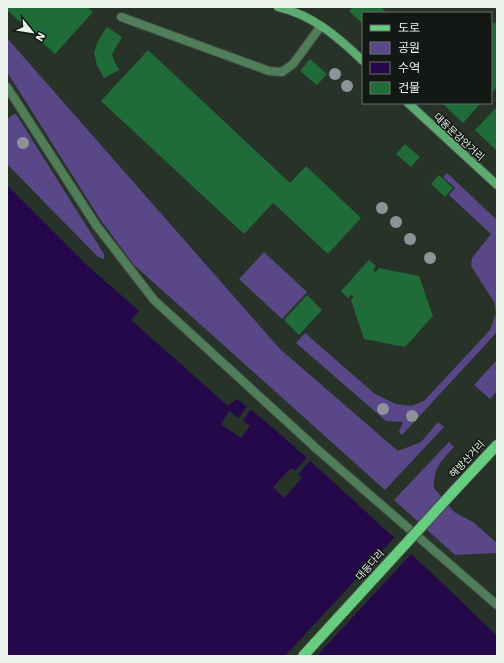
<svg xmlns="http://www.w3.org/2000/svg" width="504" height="663" viewBox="0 0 504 663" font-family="'Work Sans','Noto Sans KR',sans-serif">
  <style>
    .green { fill: #5a4787 }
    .water { fill: #24084a }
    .pier { fill: #273229 }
    .building { fill: #206c39 }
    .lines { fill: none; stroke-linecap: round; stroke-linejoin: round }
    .lane-casing { stroke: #434d44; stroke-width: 10 }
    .street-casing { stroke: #434d44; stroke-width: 10 }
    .secondary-casing { stroke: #434d44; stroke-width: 10 }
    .primary-casing { stroke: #434d44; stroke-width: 12 }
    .lane { stroke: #4f7e59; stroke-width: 8 }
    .street { stroke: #4f7e59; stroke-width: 8 }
    .secondary { stroke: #5dab70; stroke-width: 8 }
    .primary { stroke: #66cd81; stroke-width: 10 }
    .primary-bridge-casing { stroke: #434d44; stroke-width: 12; stroke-linecap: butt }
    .primary-bridge { stroke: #66cd81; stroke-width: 10 }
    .tree { fill: #909299 }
    .labels { text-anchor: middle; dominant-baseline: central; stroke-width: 3; stroke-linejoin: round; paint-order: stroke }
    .street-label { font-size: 10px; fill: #ecf3ed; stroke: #131814 }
  </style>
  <rect width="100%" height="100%" fill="#273229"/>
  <g class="green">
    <path d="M7,38L280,349L398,451L421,442L438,422L444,427L385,490L134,265L100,219L7,72Z"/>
    <path d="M14,114H16L104,254V259L98,257L7,164V119Z"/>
    <path d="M447,173L497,220V332L402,435L399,432L403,422L386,421L296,343L305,333L375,394L396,404L411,406L424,401L490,330L492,325L496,313L494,302L471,266L472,258L491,234L449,195L455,188L443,177Z"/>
    <path d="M264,252L307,292L282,319L239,279Z"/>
    <path d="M497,360V391L490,399L474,385Z"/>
    <path d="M449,442L454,447C441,462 434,466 434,488L454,512L473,522L497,543V553L455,555L394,500Z"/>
  </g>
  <path class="water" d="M7,185L88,266L139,311L131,320L228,406L237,399C269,423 299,451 329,478C386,530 442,582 497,636V656H7Z"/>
  <g class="pier">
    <path d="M247,406L251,409L243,421L250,426L241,438L221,424L229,411L239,418Z"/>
    <path d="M307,458L310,461L298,474L302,478L284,498L273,487L291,468L295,471Z"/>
    <path d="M396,536L413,552L317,656H285Z"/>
  </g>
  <g class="building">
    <path d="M7,7H87L93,12L55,54L7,10Z"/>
    <path d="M353,7H381L387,13H363V24L349,11Z"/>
    <path d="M494,22L497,24V87L491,93V26Z"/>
    <path d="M107,27L122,37L112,54L114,61L119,70L104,78L97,65L94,53L98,41Z"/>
    <path d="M148,50L290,183L306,166L361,218L328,254L273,203L244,234L101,101Z"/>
    <path d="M310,59L327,74L317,85L300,71Z"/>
    <path d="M442,103H481L463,123Z"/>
    <path d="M497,107V151L475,130Z"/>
    <path d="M405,144L420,157L411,167L396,154Z"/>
    <path d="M439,175L453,188L445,197L431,184Z"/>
    <path d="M369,260L376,266L373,270L376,272L379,268L419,276L433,316L405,347L364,339L351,300L354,297L351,295L348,298L341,291Z"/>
    <path d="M307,295L322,310L299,335L284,320Z"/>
  </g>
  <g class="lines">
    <defs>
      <path id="lane" d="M121,17L269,71L282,72L293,64L321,26"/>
      <path id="street" d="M7,87L96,225L154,300L318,450L497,605"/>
      <g id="secondary">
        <path d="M278,7C313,15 338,37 363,61"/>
        <path d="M408,103L497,185"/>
      </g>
      <path id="primary" d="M455,490L497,445"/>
    </defs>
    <use href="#lane" class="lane-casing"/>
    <use href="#street" class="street-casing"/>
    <use href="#secondary" class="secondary-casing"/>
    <use href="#primary" class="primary-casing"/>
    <use href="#lane" class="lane"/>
    <use href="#street" class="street"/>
    <use href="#secondary" class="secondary"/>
    <use href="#primary" class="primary"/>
    <defs>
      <path id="primary-bridge" d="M303,656L455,490"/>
    </defs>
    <use href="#primary-bridge" class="primary-bridge-casing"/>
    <use href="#primary-bridge" class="primary-bridge"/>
  </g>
  <g class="tree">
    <circle cx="335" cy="74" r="6"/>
    <circle cx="347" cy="86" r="6"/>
    <circle cx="23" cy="143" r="6"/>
    <circle cx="382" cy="208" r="6"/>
    <circle cx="396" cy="222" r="6"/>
    <circle cx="410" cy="239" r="6"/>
    <circle cx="430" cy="258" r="6"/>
    <circle cx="383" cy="409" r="6"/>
    <circle cx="412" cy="416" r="6"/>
  </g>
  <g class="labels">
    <g class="street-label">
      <text transform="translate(459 137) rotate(43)">대동문강안거리</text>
      <text transform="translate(467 459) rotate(-47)">해방산거리</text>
      <text transform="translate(370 565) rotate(-48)">대동다리</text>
    </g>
  </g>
  <rect width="504" height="663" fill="none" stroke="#ecf3ed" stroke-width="16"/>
  <rect x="362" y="12" width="130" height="92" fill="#131814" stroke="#6a706b"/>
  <rect x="370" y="25" width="20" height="6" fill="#66cd81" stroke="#6a706b"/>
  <text x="398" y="32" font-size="12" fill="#ecf3ed">도로</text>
  <rect x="370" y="42" width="20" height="12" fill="#5a4787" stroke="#6a706b"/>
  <text x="398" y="52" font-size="12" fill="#ecf3ed">공원</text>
  <rect x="370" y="62" width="20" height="12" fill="#24084a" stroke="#6a706b"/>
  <text x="398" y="72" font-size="12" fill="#ecf3ed">수역</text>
  <rect x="370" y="82" width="20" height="12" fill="#206c39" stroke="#6a706b"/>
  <text x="398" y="92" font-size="12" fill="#ecf3ed">건물</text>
  <g transform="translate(32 32) rotate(120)" stroke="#131814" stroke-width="3" paint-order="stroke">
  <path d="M0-3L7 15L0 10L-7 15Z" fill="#ecf3ed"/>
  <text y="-6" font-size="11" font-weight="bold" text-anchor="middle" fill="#ecf3ed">N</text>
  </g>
</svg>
